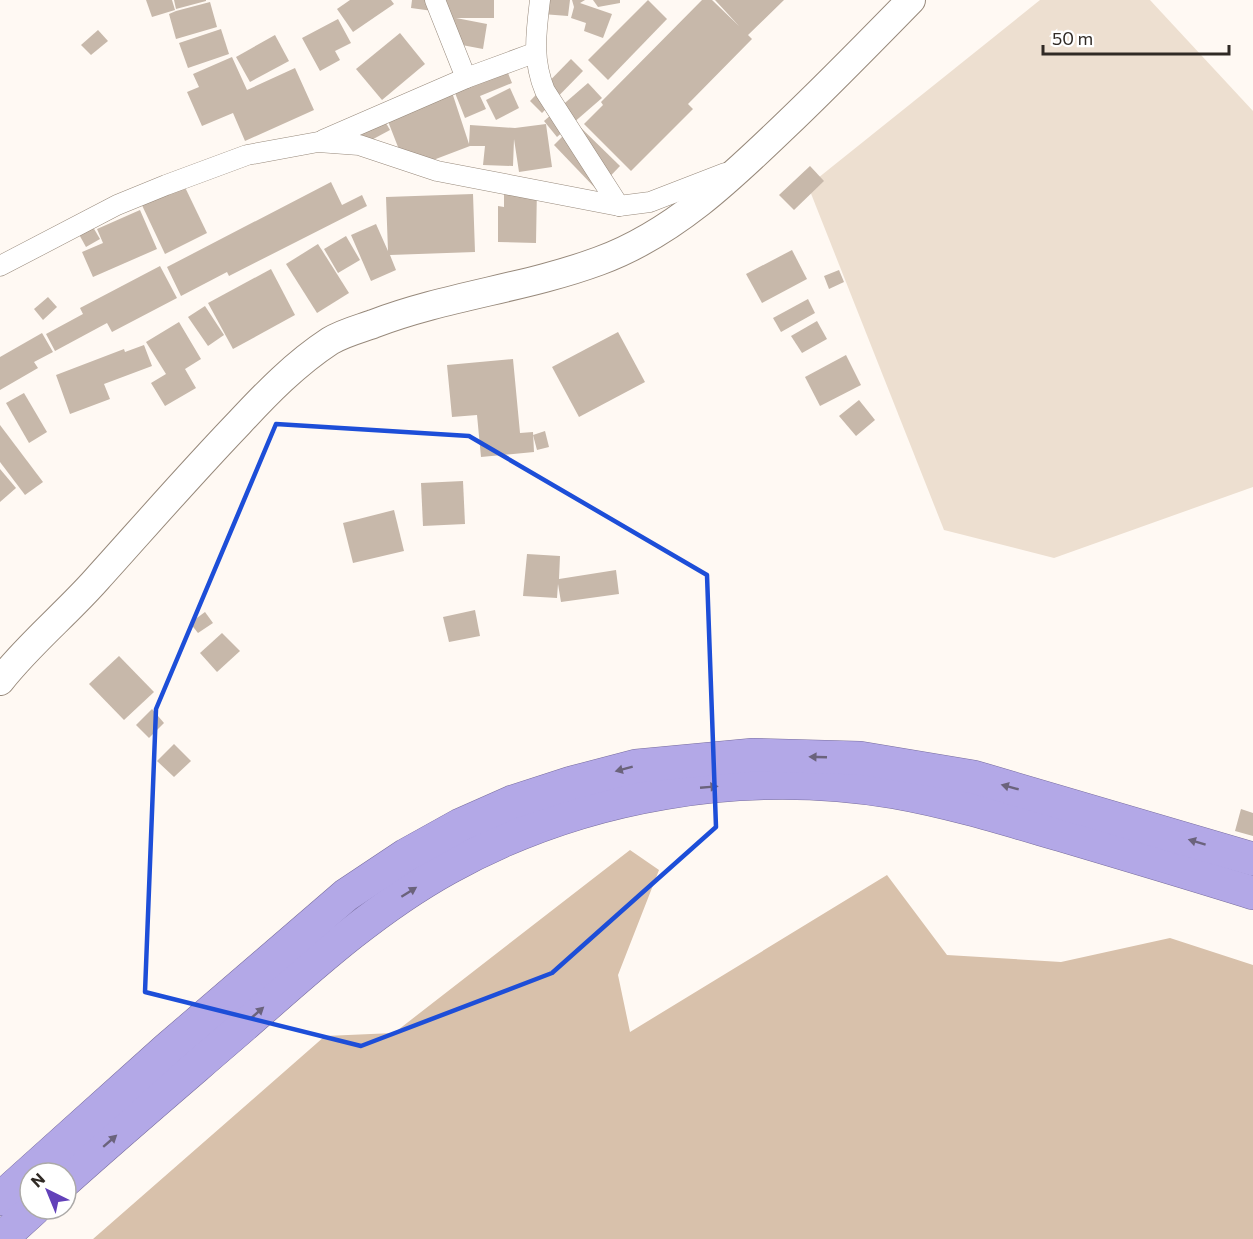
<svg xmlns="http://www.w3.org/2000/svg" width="1253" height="1239" viewBox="0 0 1253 1239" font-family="Commissioner,sans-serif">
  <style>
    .green { fill: #eddfd0 }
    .forest { fill: #d8c1ab }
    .building { fill: #c7b8aa }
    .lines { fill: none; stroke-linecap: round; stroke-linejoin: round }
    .minor-casing { stroke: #97897b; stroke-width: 21 }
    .secondary-casing { stroke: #97897b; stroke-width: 30 }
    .trunk-casing { stroke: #796e9f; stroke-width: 34 }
    .minor { stroke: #fff; stroke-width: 20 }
    .secondary { stroke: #fff; stroke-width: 28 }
    .trunk { stroke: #b3a8e7; stroke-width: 33 }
    .oneway { fill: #6b637c }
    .marked { fill: none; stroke: #1d4ed8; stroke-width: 4.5; stroke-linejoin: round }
  </style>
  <rect width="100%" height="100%" fill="#fff9f3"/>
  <path class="green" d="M1040,0H1150L1253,111V487L1054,558L944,530L808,186Z"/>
  <path class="forest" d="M630,850L659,870L618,975L630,1032L887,875L947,955L1061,962L1170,938L1253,965V1239H93L325,1036L394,1033Z"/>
  <g class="building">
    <path d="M146,0H172L175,10L152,17Z"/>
    <path d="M174,0H206V1L176,9Z"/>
    <path d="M350,0H391L394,4L353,32L337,9Z"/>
    <path d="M412,0H442L440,12L411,8Z"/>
    <path d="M443,0H494V18H456L487,24L483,49L446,42Z"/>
    <path d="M543,0H570L568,16L542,14Z"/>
    <path d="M572,0H585L580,3L612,14L603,38L584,31L586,23L571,18L574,7Z"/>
    <path d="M593,0H620V3L598,7Z"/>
    <path d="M648,0L667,19L608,80L588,60Z"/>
    <path d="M702,0H712L739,26L715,0H784L748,35L752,39L688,104L693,109L631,171L584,124L603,105L601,102Z"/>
    <path d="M210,2L217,27L176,39L169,14L176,11L177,16L176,11Z"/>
    <path d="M338,19L351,43L335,51L340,60L320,71L302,38Z"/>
    <path d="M221,29L229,54L188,68L179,43Z"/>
    <path d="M98,30L108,41L91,55L81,45Z"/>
    <path d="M400,33L425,64L382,100L356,69Z"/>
    <path d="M275,35L289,61L250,82L236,57Z"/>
    <path d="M232,57L247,90L295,68L314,110L245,141L233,113L202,126L187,92L199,87L193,74Z"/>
    <path d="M571,59L583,71L542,113L530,101Z"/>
    <path d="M503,61L512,83L480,96L486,109L465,118L451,83Z"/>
    <path d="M448,80L469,144L470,125L515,128L546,124L552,167L519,172L514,139L513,166L483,165L485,146H470L407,170L382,106Z"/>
    <path d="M588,83L602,98L557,137L544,121Z"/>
    <path d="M510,88L519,108L496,120L486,100Z"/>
    <path d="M379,111L390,130L364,144L353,125Z"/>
    <path d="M576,123L620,166L597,190L554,145Z"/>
    <path d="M810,166L824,181L794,210L779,195Z"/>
    <path d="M182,181L207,233L165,254L140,201Z"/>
    <path d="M331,182L342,205L362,195L367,206L229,276L227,272L181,296L167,267Z"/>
    <path d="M504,187H537L536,243L498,242V206L504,207Z"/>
    <path d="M473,194L475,252L390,255L396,270L371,281L351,235L376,224L388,251L386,197Z"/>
    <path d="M140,210L157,249L93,277L82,252L103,243L97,229Z"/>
    <path d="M90,222L100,239L86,247L76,229Z"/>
    <path d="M346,236L360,260L338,273L324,249Z"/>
    <path d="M318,244L349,293L317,313L286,264Z"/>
    <path d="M792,250L807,279L762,303L746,274Z"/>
    <path d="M160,266L177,298L112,332L107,323L55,351L46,334L83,314L80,308Z"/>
    <path d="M271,269L295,315L233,349L208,303Z"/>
    <path d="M839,270L844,282L829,289L824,276Z"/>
    <path d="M48,297L57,307L43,320L34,309Z"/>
    <path d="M808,299L815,313L781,332L773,318Z"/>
    <path d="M205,306L224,335L208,346L188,317Z"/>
    <path d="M817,321L827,339L802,353L791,336Z"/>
    <path d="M179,322L201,359L185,369L196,388L165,406L151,383L166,374L146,342Z"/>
    <path d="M618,332L645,382L579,417L552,367Z"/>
    <path d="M42,333L53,352L34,362L38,368L0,390V357Z"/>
    <path d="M144,345L152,366L104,384L110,399L70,414L56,375L124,349L125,352Z"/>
    <path d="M846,355L861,385L820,406L805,377Z"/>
    <path d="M513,359L520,433L533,432L534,452L481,457L477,415L452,417L447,365Z"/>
    <path d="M24,393L47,432L29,443L6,403Z"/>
    <path d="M859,400L875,420L856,436L839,416Z"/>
    <path d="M0,425L43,482L25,495L0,462Z"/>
    <path d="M545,431L549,447L537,450L533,435Z"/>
    <path d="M0,469L16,488L0,502Z"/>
    <path d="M463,481L465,524L423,526L421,483Z"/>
    <path d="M394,510L404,551L353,563L343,523Z"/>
    <path d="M527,554L560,556L559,579L616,570L619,594L561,602L558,584L557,598L523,596Z"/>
    <path d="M475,610L480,636L449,642L443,617Z"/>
    <path d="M205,612L213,623L198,633L190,623Z"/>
    <path d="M222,633L240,651L217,672L200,653Z"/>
    <path d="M119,656L154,692L124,720L89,684Z"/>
    <path d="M152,709L164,723L149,738L136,725Z"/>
    <path d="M174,744L191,761L174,777L157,761Z"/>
    <path d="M1241,809L1253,813V836L1235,831Z"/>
  </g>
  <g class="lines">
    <defs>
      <g id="minor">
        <path d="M435,0L466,78"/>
        <path d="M540,0C536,33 532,60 545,91L619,206"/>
        <path d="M323,140L466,78L534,53"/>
        <path d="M0,266L117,205L166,185L247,155L318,142L359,145L437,171L619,206L650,202L725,173"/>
      </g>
      <path id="secondary" d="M0,681C29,644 66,614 97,579C144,527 190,474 239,423C267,393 295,364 330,341C343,333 359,329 373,324C446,296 526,288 599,261C673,234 731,178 787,124C829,84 870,42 911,0"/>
      <g id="trunk">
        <path d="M66,1180C124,1128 183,1078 242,1027C307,970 372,910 448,868C581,794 743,767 894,792C951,802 1006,819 1061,835C1125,854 1189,873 1253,893"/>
        <path d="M0,1199L167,1049L346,895L406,855L460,825L512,802L571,783L636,766L753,755L860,758L974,777L1253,859"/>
        <path d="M1,1239L34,1209"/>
      </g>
    </defs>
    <use href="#minor" class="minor-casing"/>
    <use href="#secondary" class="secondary-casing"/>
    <use href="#trunk" class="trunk-casing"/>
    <use href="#minor" class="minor"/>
    <use href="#secondary" class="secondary"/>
    <use href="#trunk" class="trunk"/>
  </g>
  <defs><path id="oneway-solid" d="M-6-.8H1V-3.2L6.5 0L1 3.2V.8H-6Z" transform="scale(1.5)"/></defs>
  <g class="oneway">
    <use href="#oneway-solid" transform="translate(818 757) rotate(-178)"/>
    <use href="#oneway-solid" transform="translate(624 769) rotate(165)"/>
    <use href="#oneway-solid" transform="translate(709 787) rotate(-5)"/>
    <use href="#oneway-solid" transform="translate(1010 787) rotate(-165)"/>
    <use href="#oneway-solid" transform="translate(1197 842) rotate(-163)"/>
    <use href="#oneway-solid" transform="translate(409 892) rotate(-32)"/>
    <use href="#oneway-solid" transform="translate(257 1013) rotate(-41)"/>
    <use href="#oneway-solid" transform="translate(110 1141) rotate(-41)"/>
  </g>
  <path class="marked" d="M276,424L469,436L707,575L716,827L552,973L361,1046L145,992L156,709Z"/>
  <g transform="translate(48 1191) rotate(317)"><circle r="28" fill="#ffffff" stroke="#acaaa8" stroke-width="1.5"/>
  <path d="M0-4.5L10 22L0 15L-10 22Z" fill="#6241b9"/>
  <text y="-9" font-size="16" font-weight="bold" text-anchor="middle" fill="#302a25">N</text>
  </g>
  <path d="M1043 45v9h186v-9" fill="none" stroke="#302a25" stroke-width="3"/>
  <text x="1052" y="45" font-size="18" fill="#302a25" stroke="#ffffff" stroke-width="4.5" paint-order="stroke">50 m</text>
</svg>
